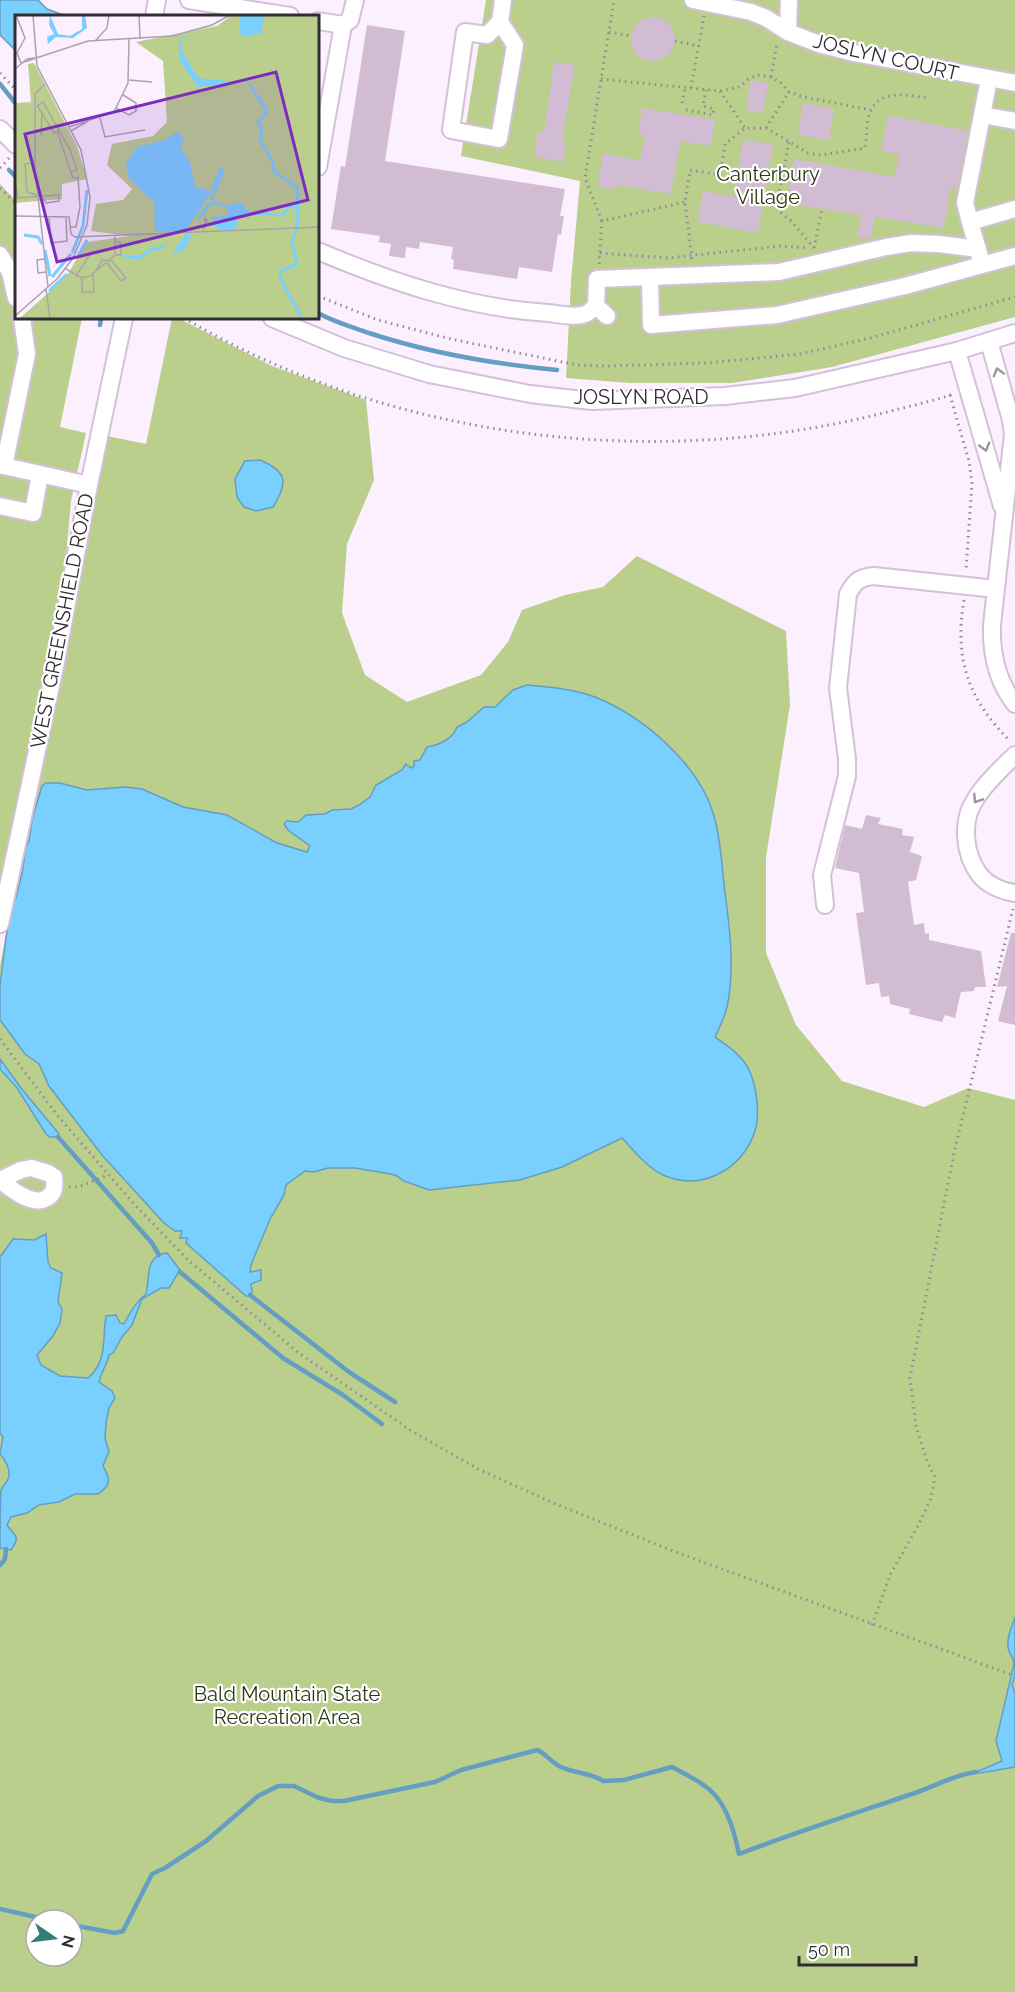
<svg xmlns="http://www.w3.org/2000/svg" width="1015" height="1992" viewBox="0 0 1015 1992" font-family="Raleway,sans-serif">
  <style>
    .green { fill: #bacf8b; fill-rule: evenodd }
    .water { fill: #79cffe; stroke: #649ec2; stroke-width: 1.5 }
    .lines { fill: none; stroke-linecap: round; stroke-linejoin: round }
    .stream { stroke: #649ec2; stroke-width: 4.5 }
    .building { fill: #d2bcd4 }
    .minor-casing { stroke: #d4c0d9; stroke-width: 20 }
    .path { stroke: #948996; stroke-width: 3; stroke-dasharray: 1.5 4.5; stroke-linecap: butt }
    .minor { stroke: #fff; stroke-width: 16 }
    .oneway { stroke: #99959a }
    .labels { text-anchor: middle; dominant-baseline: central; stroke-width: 4.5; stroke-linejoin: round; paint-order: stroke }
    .street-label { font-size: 20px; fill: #332b35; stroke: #fff }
    .park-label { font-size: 20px; fill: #2c3514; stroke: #fff }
    .inset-river { fill: none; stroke: #79cffe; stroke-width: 3 }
    .inset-road { fill: none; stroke: #aca1ae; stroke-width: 1.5 }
    .view { fill: #7b2cbf; fill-opacity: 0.15; stroke: #7b2cbf; stroke-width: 3 }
    .inset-edge { fill: none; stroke: #332b35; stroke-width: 3 }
  </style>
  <rect width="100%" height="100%" fill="#fceffe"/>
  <g class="green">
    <path d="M486,0H1015V317L832,367L732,383H630L566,378L571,282L580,181L461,156Z"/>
    <path d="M0,184L16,201V318H82L60,427L86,433L71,501L62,600L0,888Z"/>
    <path d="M172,318H178L272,366L366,400L374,480L347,544L342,613L365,675L407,702L481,675L508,642L522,610L565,595L603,587L637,556L786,631L790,705L766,857V953L796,1025L842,1081L924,1107L968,1088L1015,1100V1992H0V965L107,436L146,444ZM36,1920H72V1956H36Z"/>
  </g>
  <g class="water">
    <path d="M0,0H38L47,9L66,16H16V51L0,35Z"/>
    <path d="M260,460C288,472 288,483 273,507L256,511L244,507L237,497L235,479L245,461Z"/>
    <path d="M527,685C550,687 573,689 595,697C643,716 700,765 714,816C721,839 722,869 725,893C730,930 735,970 727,1007C725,1017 719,1028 715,1037C728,1046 744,1057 750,1072C757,1088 760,1115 755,1131C742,1170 701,1192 663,1175C647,1167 634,1151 622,1138L562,1167L520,1180L429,1190L404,1181L397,1176L391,1174L355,1168H328L314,1172L305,1171L286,1185L284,1195L270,1219L251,1265L250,1272L261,1270V1280L251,1284L252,1292L249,1296H246L186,1243L187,1238H180L182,1231H175L164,1223L102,1155L49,1086L39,1064L25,1054L0,1020V986L6,937L13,902L16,898L22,873L26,847L29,841L32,820L42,786L46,783H60L87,790L125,787L142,789L183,807L227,815L277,843L307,852L310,846L288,830L284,824L287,821L298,822L306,815L325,814L332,810L351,809L359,805L370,797L376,785L402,770L406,764L411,768L414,766V761L420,760L427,747C439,745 453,739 457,727L467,722L484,707H495L513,690Z"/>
    <path d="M0,1059L21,1088L59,1134L58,1137H50L46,1134L17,1088L0,1069Z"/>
    <path d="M46,1234L48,1262L51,1268L62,1273L58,1302L62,1309L60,1323L53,1336L37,1355L41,1365L60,1376L88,1378C108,1361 102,1339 106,1316L116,1315L120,1323L124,1324C129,1314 138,1300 146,1294C150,1279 144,1255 167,1253L180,1270L169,1288H161L142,1299L132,1325L122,1337L113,1353L109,1355C107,1365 101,1372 99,1382L112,1391L115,1398L109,1408L106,1423L105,1439L109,1451L103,1466C110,1478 112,1485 98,1494H75L59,1502L39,1505L27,1513L11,1517L7,1525C15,1537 21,1535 11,1550L0,1548C0,1529 0,1509 1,1491C2,1485 9,1482 9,1475C10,1469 5,1459 0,1454L3,1437L0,1433V1257L13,1239L34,1240Z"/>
    <path d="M1015,1617V1676L1012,1685L1015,1693V1767L980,1773L976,1772L1002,1761L996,1741L1014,1664C1014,1658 1011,1656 1009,1651C1005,1640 1012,1627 1015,1617Z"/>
  </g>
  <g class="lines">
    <g class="stream">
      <path d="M0,84L16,104"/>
      <path d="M9,170L16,177"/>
      <path d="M318,313C334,322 352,327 369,333C430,353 493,364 557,370"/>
      <path d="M100,325L101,318"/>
      <path d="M58,1137L152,1243L159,1255"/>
      <path d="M180,1272L283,1358L343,1395L382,1424"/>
      <path d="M250,1295L349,1372L395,1402"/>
      <path d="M0,1565L5,1559L6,1549"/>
      <path d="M0,1909L49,1920"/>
      <path d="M72,1925L115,1933L123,1931L152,1874L165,1868L206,1841L258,1796L278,1786H294L319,1798L332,1801H344L435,1782L461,1770L537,1750C546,1753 551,1763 561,1767C576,1774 590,1772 603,1781L624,1780L672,1767C685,1774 703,1782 713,1793C728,1808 735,1834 739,1854C797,1832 856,1813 915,1793C936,1786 953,1775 976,1772"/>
    </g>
  </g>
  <g class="building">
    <circle cx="653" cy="39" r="22"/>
    <path d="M367,25L405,31L385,161L565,189L560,216H564L561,235L558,234L552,272L519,267L517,279L453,269L454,260L451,259L453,247L420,242L419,249L406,247L405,258L389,256L391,244L379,242L380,236L331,229L341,166L345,167Z"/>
    <path d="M554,62L575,65L562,140H566L563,162L534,156L538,131L544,132Z"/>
    <path d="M751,80L768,83L763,113L746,110Z"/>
    <path d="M803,103L834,109L829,140L798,135Z"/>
    <path d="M642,108L715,120L711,146L680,141L671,194L616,185V190L598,187L603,154L640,160L645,135L638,134Z"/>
    <path d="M888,115L968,131L957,189L951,187L944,228L875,217L871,239L857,237L861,215L787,203L794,159L895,177L899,154L881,151Z"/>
    <path d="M743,140L773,144L758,233L698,222L703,191L734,197Z"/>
    <path d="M866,815L881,818L878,824L903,829L902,835L914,837L910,852L922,856L916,880L908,882L914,925L924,923L925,934L929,933V940L981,951L986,987H975L974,991L961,992L955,1018L945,1015L942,1022L909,1014L910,1009L890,1004L889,996L881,997L879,983L866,985L856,913L864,912L859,873L835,868L845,825L862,829Z"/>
    <path d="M1011,933H1015V1025L998,1021L1007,986L997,987Z"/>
  </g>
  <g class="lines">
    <defs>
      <g id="minor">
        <path d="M189,0L290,16"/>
        <path d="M693,0L751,12L766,18L788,32L819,44L854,53L1015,83"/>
        <path d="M154,16L157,0"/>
        <path d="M318,21L343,25"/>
        <path d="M500,22L515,45L499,139L451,130L465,32L487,35L500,22L503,0"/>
        <path d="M788,32L789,0"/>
        <path d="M982,115L1015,121"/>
        <path d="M0,129L16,145"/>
        <path d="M318,167L343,25L350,20L355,0"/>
        <path d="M970,222L965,203L989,79"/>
        <path d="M318,251C391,282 468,308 548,313C558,314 576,318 585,314C589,313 593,308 596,306L607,316"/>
        <path d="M0,255L10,272L16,298"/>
        <path d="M980,257L970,222L1015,209"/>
        <path d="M650,278L651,325L777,315L905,286L1015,256"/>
        <path d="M596,306L597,279L779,272L886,247L911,243L939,244L978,249"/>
        <path d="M272,318L344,348L429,374L530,394L592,401L725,396L795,388L957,351L1015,333"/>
        <path d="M989,341L1011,420L1013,434L992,625C991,654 997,681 1015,704"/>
        <path d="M957,351L1002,506"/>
        <path d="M0,465L89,485"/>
        <path d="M4,466L27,354L22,318"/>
        <path d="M0,506L33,513L40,474"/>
        <path d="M1015,755C1001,769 985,783 975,800C961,821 964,854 979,874C987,885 1002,891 1015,893"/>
        <path d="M825,905L822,875L847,776V759L838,688L848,594C855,581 860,577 874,576L996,589"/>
        <path d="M0,924L56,662L89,485L124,318"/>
        <path d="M31,1168L48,1173L54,1177C55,1186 55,1193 47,1198C32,1207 11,1189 0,1180L21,1170Z"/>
      </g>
    </defs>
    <use href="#minor" class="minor-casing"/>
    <g class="path">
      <path d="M609,32L631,36"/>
      <path d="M675,41L699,46"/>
      <path d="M0,73L16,90"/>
      <path d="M771,77L777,43"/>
      <path d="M601,79L720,91L740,87L747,80L757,75L771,77L781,83L789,92L804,97L871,110"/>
      <path d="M691,88L704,16"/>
      <path d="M720,91L745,128"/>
      <path d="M682,103L685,88"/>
      <path d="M686,110L713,115L714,109L703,106L706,90"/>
      <path d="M766,128L789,92"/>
      <path d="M789,142L778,199L780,212L791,221L814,248"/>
      <path d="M0,168L9,158"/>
      <path d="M0,188L16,203"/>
      <path d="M602,221L585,178L614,0"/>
      <path d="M814,248L822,209"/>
      <path d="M600,253L668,258L780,246L807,248"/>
      <path d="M692,259L685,202L690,170L720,175L725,144L745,128H766L808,153L822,155L865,148C867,136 866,120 871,110C882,88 910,96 928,98"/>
      <path d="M599,264L602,221L685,202"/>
      <path d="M318,296L378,320L451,339L577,365L607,366L707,363L800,354L870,338L1015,297"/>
      <path d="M184,318C391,440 655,472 887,412C909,406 931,402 953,394"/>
      <path d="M950,395L969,461L972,483L966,570"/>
      <path d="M964,600C954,659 968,699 1010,741"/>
      <path d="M0,1039L57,1115L134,1204L188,1260L299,1353L410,1430L478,1469L558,1505L681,1554L1015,1676"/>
      <path d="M69,1187L81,1186L108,1175"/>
      <path d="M872,1625L890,1575L919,1524L931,1498L935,1477L927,1462L916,1426L910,1378L954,1153L1013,909"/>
    </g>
    <use href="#minor" class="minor"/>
  </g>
  <defs><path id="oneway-chevron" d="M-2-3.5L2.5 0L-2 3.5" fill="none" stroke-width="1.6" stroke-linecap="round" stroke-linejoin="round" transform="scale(1.5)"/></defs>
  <g class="oneway">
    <use href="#oneway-chevron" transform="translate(998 372) rotate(-106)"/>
    <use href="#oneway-chevron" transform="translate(985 447) rotate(74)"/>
    <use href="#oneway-chevron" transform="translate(977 799) rotate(123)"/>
  </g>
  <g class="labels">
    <g class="street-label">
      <text transform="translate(886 57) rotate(13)">JOSLYN COURT</text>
      <text x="641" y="397">JOSLYN ROAD</text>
      <text transform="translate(62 621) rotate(-79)">WEST GREENSHIELD ROAD</text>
    </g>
    <g class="park-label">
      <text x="768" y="174">Canterbury<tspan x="768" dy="23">Village</tspan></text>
      <text x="287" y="1694">Bald Mountain State<tspan x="287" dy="23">Recreation Area</tspan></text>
    </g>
  </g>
  <g transform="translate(15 15)">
    <rect width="304" height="304" fill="#fceffe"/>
    <path d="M217,0H304V304H4L51,262L72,227L115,221L76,216L81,189L108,185L117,174L92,150L97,129L138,121L152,107L148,46L121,27L202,11ZM19,48L62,131L72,164L47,169V184L0,188V88L16,87L13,49Z" fill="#bacf8b"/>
    <path d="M35,0L43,19L55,21L67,14V0H70L72,13L58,23L41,22L33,29L32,22L39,19L34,10ZM224,0H249L246,18L226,22ZM176,19L168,23L166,34L183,63L222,67L231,63L234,69L232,66L183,72L164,44V27L169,21ZM161,117L169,123L166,133L176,150L180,172L197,176L170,216L140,217L139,182L136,185L113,162L111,148L122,132L150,125ZM196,185L212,191L225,187L237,199L223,202V209L219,214L203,215L196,203L212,200L213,193L197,189ZM177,219L170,234L157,240L170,220Z" fill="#79cffe"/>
    <path class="inset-river" d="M234,69L252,96L243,107L247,115L245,125L258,147V156L282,172L283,207L277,226L282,249L266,256L265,263L287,304M197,175L206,153M196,185L209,154M237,198L268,200L274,190L281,193M183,204L195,188M9,220L23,222L27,229M30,235L35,261M57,238L68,211L72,175M63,241L72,225M109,241L124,243L135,235L150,231M37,262L56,239M34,276L52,259"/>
    <path class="inset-road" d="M1,0L10,23L2,38L6,48M124,0L125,24M80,26L92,13L94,0M9,47L73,26L157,21L197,10L215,0M0,54L12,44L20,43M114,65L137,67M30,69L20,79V154L33,272M22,90L39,118L44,116M23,90L28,87L55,135L62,155L56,157M101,93L114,100L121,96V88L108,80M85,103L90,122L130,115M54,112L99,97L113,68L114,24M42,116L58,163H62M56,116L73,106M26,120L27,97M21,147L10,149L12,177L24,181M0,168L3,183L44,180V186L31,188L29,184M0,201L54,202L56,219L60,222L305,212M34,203L36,228L52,226L51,203M55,212H61L65,192L63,161M187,217L191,209L192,205L190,203V210M100,240H106L105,227H100M30,244L22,245L23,258L31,257M92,248L106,266L111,263L96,245M51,254L67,263L75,261L100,240V221M81,256L87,245L95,246M61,261L76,238L100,232M67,263V277H79L78,260M31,274L35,304M0,301L42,264L58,243L72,210L75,182L66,135L22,51L18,0"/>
    <path class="view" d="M261,57L293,185L42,247L10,119Z"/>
    <rect width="304" height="304" class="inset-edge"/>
  </g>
  <g transform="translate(54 1938) rotate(104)"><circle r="28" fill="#ffffff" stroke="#adaaae" stroke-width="1.5"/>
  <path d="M0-4.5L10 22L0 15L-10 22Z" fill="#367d78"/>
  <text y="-9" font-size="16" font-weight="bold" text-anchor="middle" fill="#332b35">N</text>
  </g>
  <path d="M799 1956v9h117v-9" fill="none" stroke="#332b35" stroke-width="3"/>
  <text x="808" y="1956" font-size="18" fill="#332b35" stroke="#ffffff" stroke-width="4.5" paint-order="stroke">50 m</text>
</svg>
